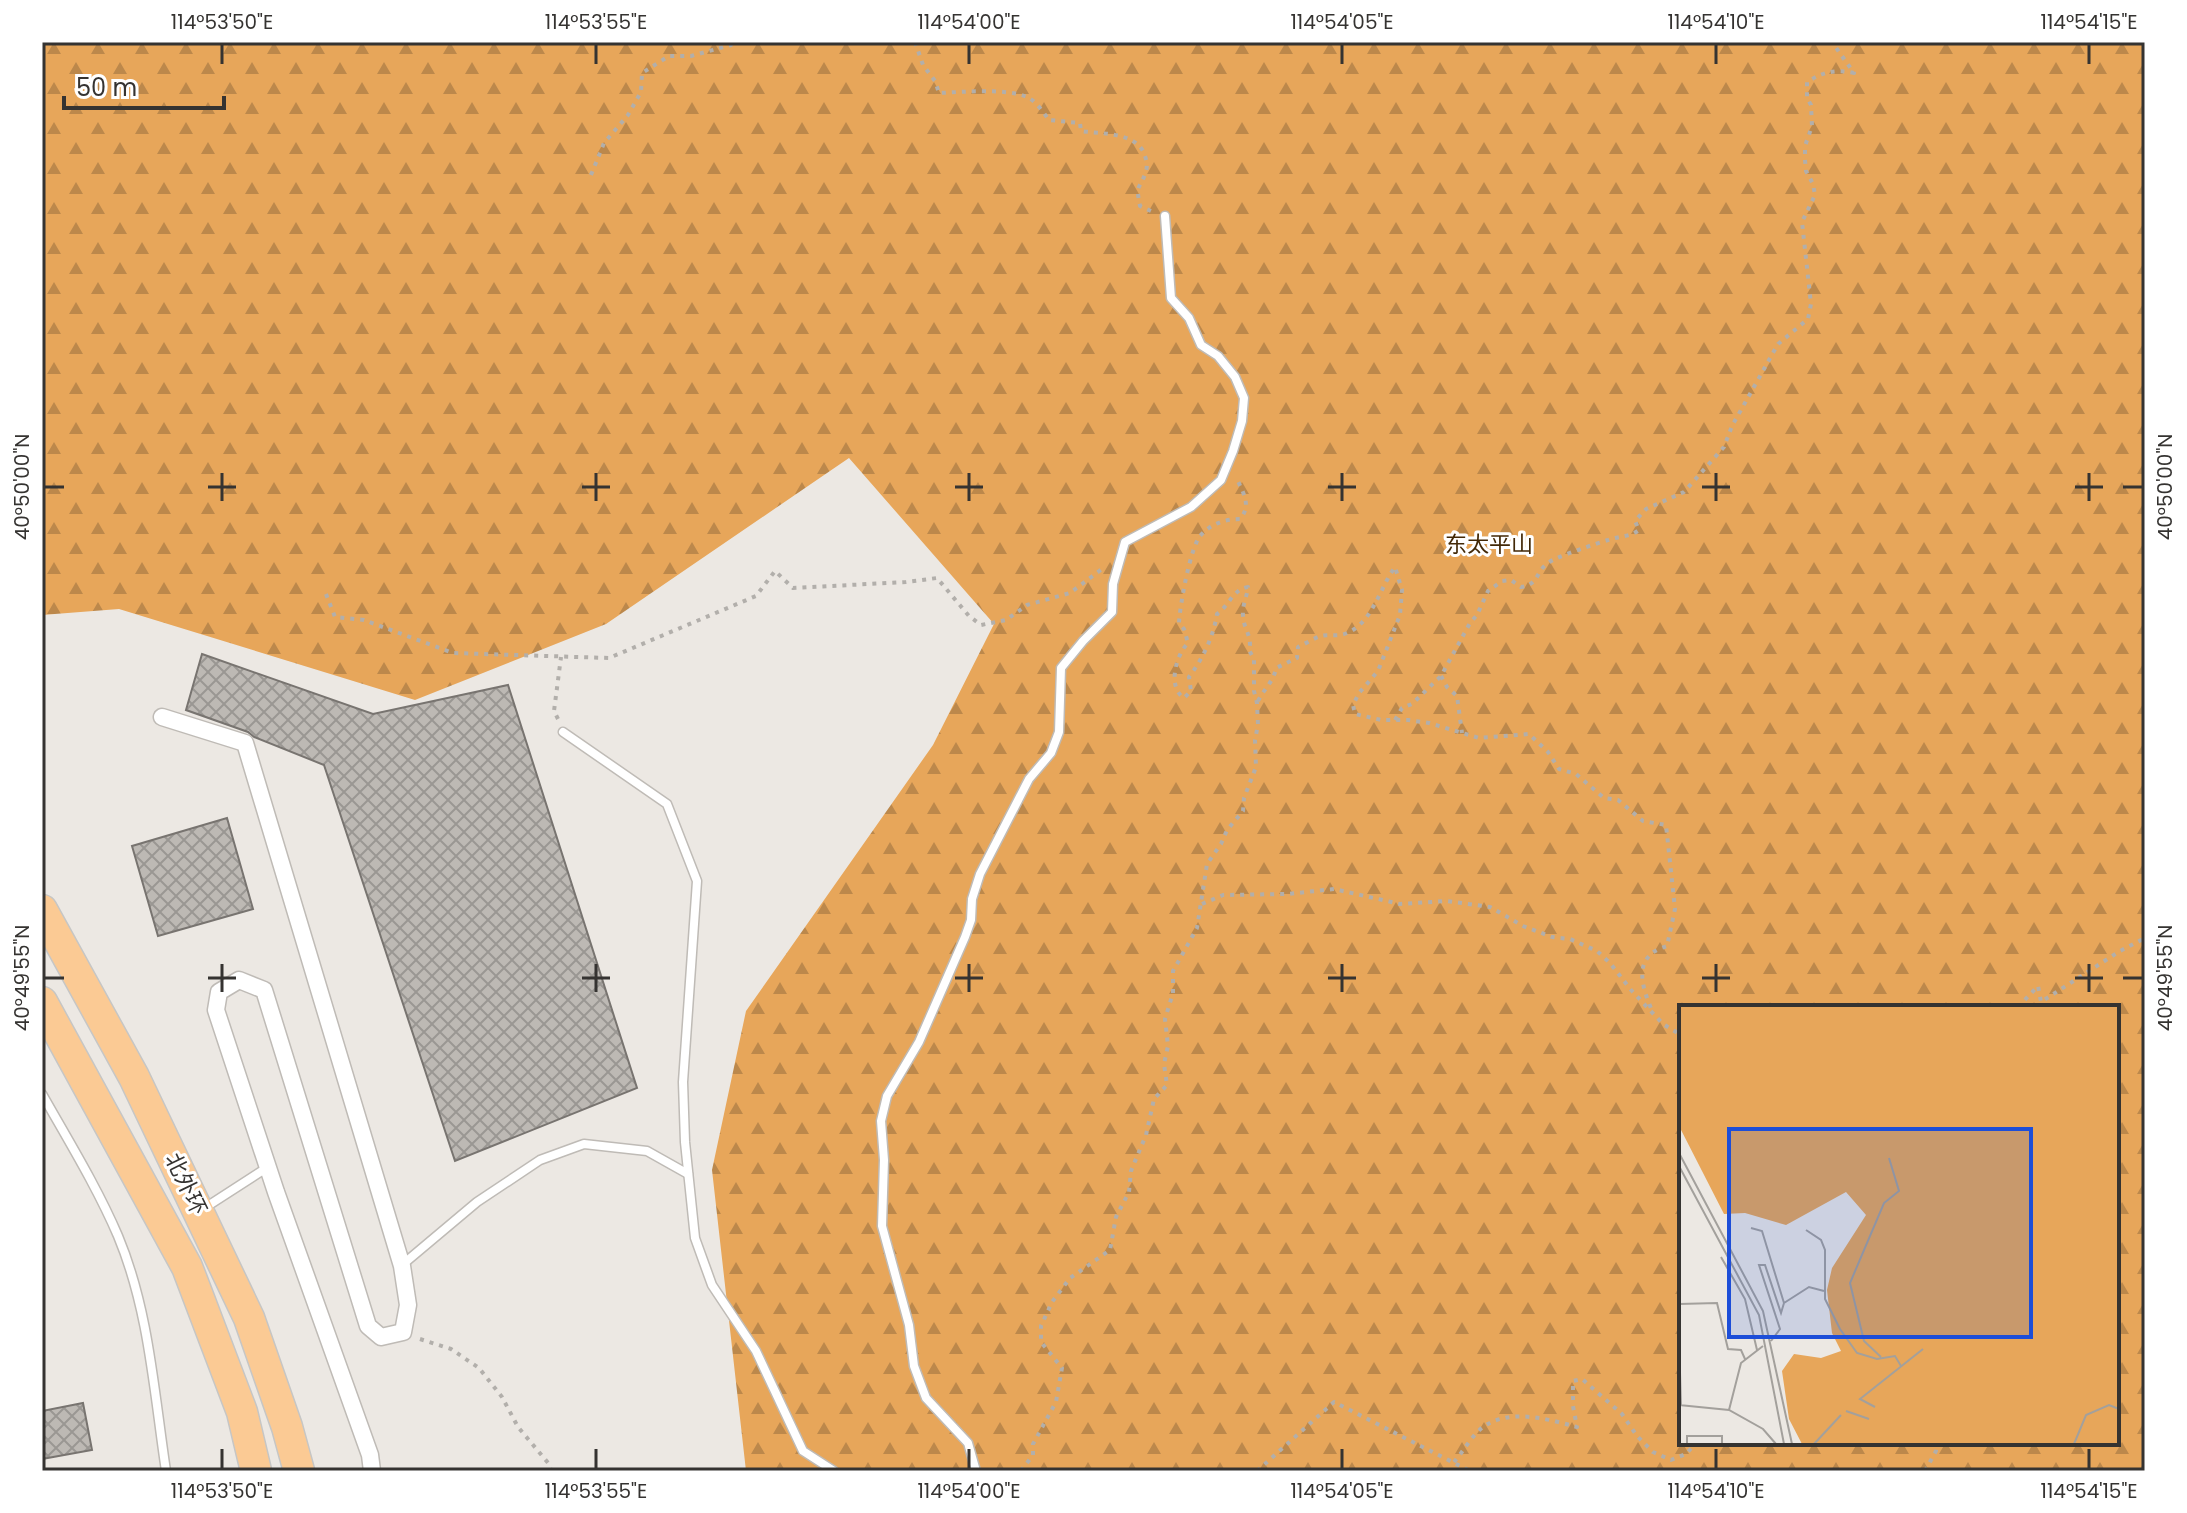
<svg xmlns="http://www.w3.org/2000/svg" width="2187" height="1513" viewBox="0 0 2187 1513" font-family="Poppins,'Noto Sans SC',sans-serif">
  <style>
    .forest { fill: url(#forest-firs); fill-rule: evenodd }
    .building { fill: url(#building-cross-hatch); stroke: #787470; stroke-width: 2 }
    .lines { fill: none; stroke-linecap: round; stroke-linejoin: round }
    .lane-casing { stroke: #bfbbb6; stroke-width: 11 }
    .street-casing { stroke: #bfbbb6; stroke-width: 19 }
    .highway-casing { stroke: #c6c6c5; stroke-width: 33 }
    .path { stroke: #b2afab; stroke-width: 4; stroke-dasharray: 4 6; stroke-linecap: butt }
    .lane { stroke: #fff; stroke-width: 8 }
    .street { stroke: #fff; stroke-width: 16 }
    .highway { stroke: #fbca94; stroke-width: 30 }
    .ticks { fill: none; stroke: #353331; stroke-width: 3 }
    .labels { text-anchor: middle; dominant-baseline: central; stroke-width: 6; stroke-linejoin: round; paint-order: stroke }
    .park-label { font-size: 22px; fill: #432907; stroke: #fff }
    .street-label { font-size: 22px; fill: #353331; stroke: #fff }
    .inset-road { fill: none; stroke: #a3a09c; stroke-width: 2 }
    .view { fill: #1d4ed8; fill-opacity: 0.15; stroke: #1d4ed8; stroke-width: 4 }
    .inset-edge { fill: none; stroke: #353331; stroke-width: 4 }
    .neatline { fill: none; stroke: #353331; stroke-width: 3 }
    .ticks-label { font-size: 20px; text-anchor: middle; fill: #353331 }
  </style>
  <defs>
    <pattern id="forest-firs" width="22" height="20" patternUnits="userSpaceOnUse" patternTransform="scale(2)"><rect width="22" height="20" fill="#e7a65a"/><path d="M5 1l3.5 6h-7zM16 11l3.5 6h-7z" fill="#bc884b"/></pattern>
    <pattern id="building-cross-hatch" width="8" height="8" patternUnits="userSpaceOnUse" patternTransform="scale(2)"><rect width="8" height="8" fill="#bdb9b4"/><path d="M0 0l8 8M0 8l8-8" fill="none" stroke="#9a9793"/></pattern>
  </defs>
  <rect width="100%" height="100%" fill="#ece8e3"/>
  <path class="forest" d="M42,42H2145V1471H746L712,1170L746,1011L933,745L994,624L849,458L606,624L415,700L119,609L42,615ZM1681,1007H2117V1443H1681Z"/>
  <g class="building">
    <path d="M202,654L373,714L508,685L637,1088L455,1161L324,765L254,737L248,732L186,710Z"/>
    <path d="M227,818L253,909L158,936L132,846Z"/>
    <path d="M83,1403L92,1450L42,1459V1411Z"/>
  </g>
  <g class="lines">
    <defs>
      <g id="lane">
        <path d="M563,732L667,804L697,881L683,1082L685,1142L695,1238L712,1285L756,1351L803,1451L834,1471"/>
        <path d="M42,1094C68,1140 97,1187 118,1236C149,1310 154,1392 166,1471"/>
        <path d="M203,1209L268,1167"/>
        <path d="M402,1265L477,1202L540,1160L584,1144L647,1151L688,1174"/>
        <path d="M976,1471L968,1443L926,1398L914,1366L909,1325L882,1226L884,1160L881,1121L887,1096L919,1042L965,937L971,920L972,899L980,874L1029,779L1051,753L1059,732L1061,668L1083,641L1112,612L1113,584L1125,542L1191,507L1221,480L1233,451L1242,421L1244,398L1235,377L1218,356L1201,345L1189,318L1171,298L1165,216"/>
      </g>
      <path id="street" d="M162,717L245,743L402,1266L408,1305L403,1332L381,1337L368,1326L264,990L239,980L219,992L216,1010L276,1192L370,1455L372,1471"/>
      <g id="highway">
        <path d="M42,910L134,1077L249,1318L287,1427L299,1471"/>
        <path d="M42,1002L187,1267L242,1412L256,1471"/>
      </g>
    </defs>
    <use href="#lane" class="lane-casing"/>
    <use href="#street" class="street-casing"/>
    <use href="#highway" class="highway-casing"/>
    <g class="path">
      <path d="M915,42L923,65L935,81L939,93C962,92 1007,88 1027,97C1036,101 1043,112 1049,120L1080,123L1081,131C1100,134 1135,132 1144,153C1146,159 1148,164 1146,171C1140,191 1135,182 1140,206L1151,211"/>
      <path d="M591,175L604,143L628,115L641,92L642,73L669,56H691L731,45L730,42"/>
      <path d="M326,594L335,617L364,620L453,653L609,658L756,596L775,571L793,588L906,582L937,578L969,616L981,625L1006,620L1027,605L1070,593L1102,569"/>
      <path d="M1441,676L1447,687L1457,696L1462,733"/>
      <path d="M1258,701C1264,689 1274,681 1276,668L1297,658L1298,647C1305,644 1314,638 1321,636C1330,634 1338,637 1347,633C1373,622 1379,589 1395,567L1402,590L1400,615L1378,671L1359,693L1353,705L1355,714L1381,720H1408L1429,723L1479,738L1529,734L1548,752L1559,769L1576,774L1604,798L1618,800L1643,821L1666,825L1675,909L1667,946C1661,948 1653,951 1649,956C1635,971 1646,996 1653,1013"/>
      <path d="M558,719L554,711L561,657"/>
      <path d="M1395,720L1402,708L1412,704L1441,676L1470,623L1477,615L1488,591L1502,581L1511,580L1521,587C1540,584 1535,572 1548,563C1555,557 1598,543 1608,540C1619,536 1630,537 1639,530L1635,521L1646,509L1684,492L1724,447L1732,426L1778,344L1808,319L1811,304L1802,222L1815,195L1813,184L1806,171L1805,160V146L1812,126L1811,105L1807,98V82C1823,72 1835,69 1854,73L1832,42"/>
      <path d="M1202,904L1223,895L1288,894L1334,889L1400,904L1447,901L1490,907L1523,926L1552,937L1570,939L1597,951L1610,963L1631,990L1663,1024L1681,1035"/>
      <path d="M1747,1007L1751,1004L1754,1007"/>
      <path d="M2018,1007L2038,986L2041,1002L2120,951L2145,938"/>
      <path d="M420,1339L451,1349L479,1368L502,1397L518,1427L549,1464L551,1471"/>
      <path d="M1454,1462C1463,1452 1472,1435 1483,1427C1510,1408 1548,1419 1577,1427L1573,1406V1381L1582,1379L1622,1414L1637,1436L1653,1452L1671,1460L1686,1454L1696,1443"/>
      <path d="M1021,1471L1033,1455V1444L1056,1402L1062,1368L1041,1342V1326L1052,1302L1070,1278L1110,1250L1116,1217L1129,1192L1131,1171L1146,1135L1154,1099L1167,1085L1164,1064L1168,1046L1165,1019L1173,993V971L1197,928L1207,864L1221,844L1227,830L1243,811L1244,798L1256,767L1255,740L1258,725L1257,703L1254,691V659L1249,650C1253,637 1243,628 1243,615C1242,606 1247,597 1248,587C1233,589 1229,606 1217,614C1213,638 1203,658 1189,677L1191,691L1184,698C1167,687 1176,655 1188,643L1184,629L1179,623C1180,605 1190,549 1200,536C1210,524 1225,519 1240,519C1252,505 1243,493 1237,479"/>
      <path d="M1257,1471L1334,1402L1470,1471"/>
      <path d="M1925,1471L1936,1451L1937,1443"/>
    </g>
    <use href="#lane" class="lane"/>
    <use href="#street" class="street"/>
    <use href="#highway" class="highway"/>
  </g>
  <path class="ticks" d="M222,44V64M596,44V64M969,44V64M1342,44V64M1716,44V64M2089,44V64M222,473V501M596,473V501M969,473V501M1342,473V501M1716,473V501M2089,473V501M44,487H64M208,487H236M582,487H610M955,487H983M1328,487H1356M1702,487H1730M2075,487H2103M2123,487H2143M222,964V992M596,964V992M969,964V992M1342,964V992M1716,964V992M2089,964V992M44,978H64M208,978H236M582,978H610M955,978H983M1328,978H1356M1702,978H1730M2075,978H2103M2123,978H2143M222,1449V1469M596,1449V1469M969,1449V1469M1342,1449V1469M1716,1449V1469M2089,1449V1469"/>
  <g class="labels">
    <g class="park-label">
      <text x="1489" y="544">东太平山</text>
    </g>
    <g class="street-label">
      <text transform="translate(186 1184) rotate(64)">北外环</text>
    </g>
  </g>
  <g transform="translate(1679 1005)">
    <rect width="440" height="440" fill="#ece8e3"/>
    <path d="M0,1H440V439H123L110,414L103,366L115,349L142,353L162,346L153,328L148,285L153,263L187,210L167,187L107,220L66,208L45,209L0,121Z" fill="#e7a65a"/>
    <path class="inset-road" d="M0,148L84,306L113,439M0,161L80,310L105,439M72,223L83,226L105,298L102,308L86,260H80L101,324L92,336M127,225L142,235L146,245V294L161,324L178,348L198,354L216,351L222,361M42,252L66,294L78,345M105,298L130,282L145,286M0,299L38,298L49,344L62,345L66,354M0,335L2,400M202,352L185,336L171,278L205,198L220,186L210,153M0,400L50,405L84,424L97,439M196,402L181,394L244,344M50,405L62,358L84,341M167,406L190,414M8,439V431H43V439M135,439L162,410M395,439L407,410L430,400L440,404"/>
    <path class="view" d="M50,124H352V332H50Z"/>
    <rect width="440" height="440" class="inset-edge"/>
  </g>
  <rect width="2187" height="1513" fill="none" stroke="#ffffff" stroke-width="88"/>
  <path d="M64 96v12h160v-12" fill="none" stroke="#353331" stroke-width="4"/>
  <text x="76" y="96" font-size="24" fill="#353331" stroke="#ffffff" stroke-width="6" paint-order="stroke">50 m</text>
  <rect x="44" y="44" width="2099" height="1425" class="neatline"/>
  <g class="ticks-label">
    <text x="222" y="29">114°53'50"E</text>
    <text x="596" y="29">114°53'55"E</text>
    <text x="969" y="29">114°54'00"E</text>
    <text x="1342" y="29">114°54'05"E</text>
    <text x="1716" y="29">114°54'10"E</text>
    <text x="2089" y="29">114°54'15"E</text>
    <text transform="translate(22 487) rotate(-90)" y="7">40°50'00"N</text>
    <text transform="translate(2165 487) rotate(-90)" y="7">40°50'00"N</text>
    <text transform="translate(22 978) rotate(-90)" y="7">40°49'55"N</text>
    <text transform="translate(2165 978) rotate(-90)" y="7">40°49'55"N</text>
    <text x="222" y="1498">114°53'50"E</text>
    <text x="596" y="1498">114°53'55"E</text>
    <text x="969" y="1498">114°54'00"E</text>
    <text x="1342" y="1498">114°54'05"E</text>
    <text x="1716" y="1498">114°54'10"E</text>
    <text x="2089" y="1498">114°54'15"E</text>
  </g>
</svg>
